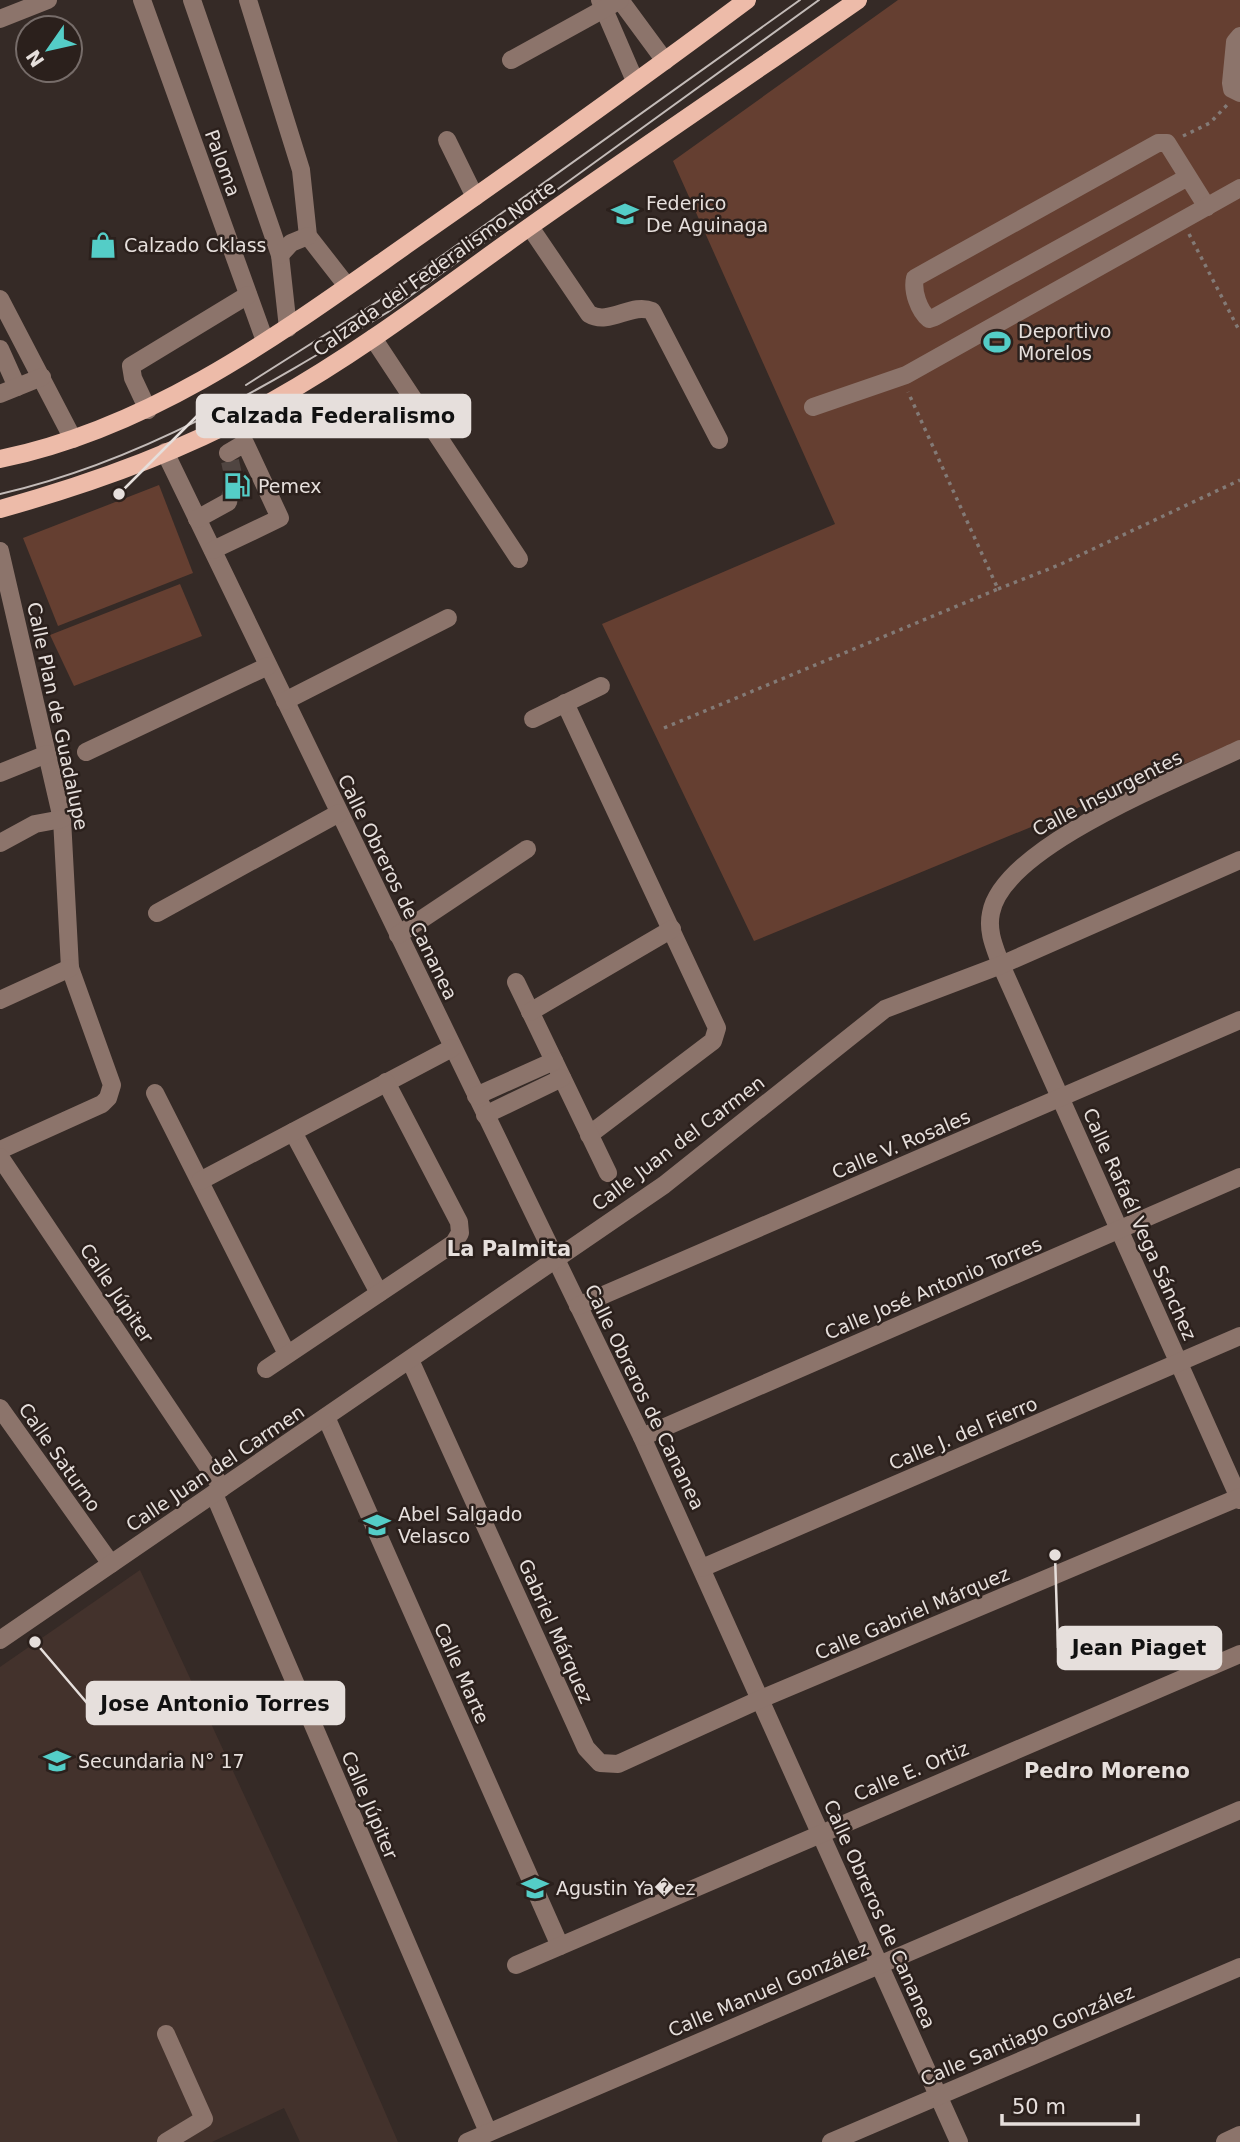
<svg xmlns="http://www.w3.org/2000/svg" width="1240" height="2142" viewBox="0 0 1240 2142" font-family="'DejaVu Sans',sans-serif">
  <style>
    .built { fill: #43322c }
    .park { fill: #653f31 }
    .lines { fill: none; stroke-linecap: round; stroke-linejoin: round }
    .minor-tunnel { stroke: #504541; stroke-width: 18; stroke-dasharray: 18 9; stroke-linecap: butt }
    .path { stroke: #837a76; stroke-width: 3.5; stroke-dasharray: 3.5 5; stroke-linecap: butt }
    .minor { stroke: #8c746b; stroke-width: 18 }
    .major { stroke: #edbba9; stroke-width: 18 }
    .tram { stroke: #c3bbb8; stroke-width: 2 }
    .labels { text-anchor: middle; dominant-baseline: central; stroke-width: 5; stroke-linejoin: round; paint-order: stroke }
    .street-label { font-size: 19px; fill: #e6dfdc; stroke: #2b201c }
    .poi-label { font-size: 19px; fill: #e6dfdc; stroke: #2b201c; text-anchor: start }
    .neighbourhood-label { font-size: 21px; font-weight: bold; fill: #e6dfdc; stroke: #2b201c }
    .leader { fill: none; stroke: #e6dfdc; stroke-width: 2.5 }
    .callout-dot { fill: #e6dfdc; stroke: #2b201c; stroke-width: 2.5 }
    .callout { fill: #e6dfdc; stroke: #e6dfdc; stroke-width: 2.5 }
    .callout-label { font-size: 21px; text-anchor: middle; font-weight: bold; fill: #111 }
  </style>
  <rect width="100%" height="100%" fill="#352a26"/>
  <path class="built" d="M140,1570L300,1916L398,2142H300L284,2108L212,2142H0V1667Z"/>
  <g class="park">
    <path d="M898,0H1240V741L754,941L602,624L835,524L673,161Z"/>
    <path d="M159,485L193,573L58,626L23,538Z"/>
    <path d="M180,584L202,636L74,686L50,635Z"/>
  </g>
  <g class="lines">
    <path class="minor-tunnel" d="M228,502L235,484L230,461"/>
    <g class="path">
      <path d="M1183,136L1210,123L1227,105"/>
      <path d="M1189,234L1240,332"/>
      <path d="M998,589L1059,565L1240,480"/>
      <path d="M664,728L998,589L908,392"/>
    </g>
    <g class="minor">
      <path d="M142,0L265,341"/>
      <path d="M192,0L280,255L288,328"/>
      <path d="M248,0L301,170L308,236L347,286"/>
      <path d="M600,0L635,81"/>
      <path d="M620,0L665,61"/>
      <path d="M0,19L48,0"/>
      <path d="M1240,36L1235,42L1231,83L1232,89L1240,93"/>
      <path d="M511,60L620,0"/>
      <path d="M447,140L475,197"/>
      <path d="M1188,177L935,317L929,319C919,311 912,291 915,278L1158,143H1167L1207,207"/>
      <path d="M530,227L589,314C609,326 632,302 652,311L719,440"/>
      <path d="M280,255L291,243L308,236"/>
      <path d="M0,299L73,439"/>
      <path d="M373,338L519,559"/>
      <path d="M0,349L17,387"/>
      <path d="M0,394L42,377"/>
      <path d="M813,407L906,375L1240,188"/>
      <path d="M148,410L133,378L131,366L248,295"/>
      <path d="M165,452L642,1437L959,2142"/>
      <path d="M197,519L228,502"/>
      <path d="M213,550L280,518L245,443L228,453"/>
      <path d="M0,551L62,819L70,968L112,1085L108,1098L102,1104L0,1150"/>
      <path d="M285,701L448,618"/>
      <path d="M565,703L717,1028L713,1041L589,1135"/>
      <path d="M533,719L601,686"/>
      <path d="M1240,749C1180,778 1003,846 991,913C987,932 995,948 1001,965L1240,1500"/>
      <path d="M86,752L268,666"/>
      <path d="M0,773L47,754"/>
      <path d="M0,843L35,824L62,819"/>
      <path d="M157,913L339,813"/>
      <path d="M398,935L527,849"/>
      <path d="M516,982L608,1173"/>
      <path d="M0,1000L70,968"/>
      <path d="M530,1012L672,929"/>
      <path d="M155,1093L287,1354"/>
      <path d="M476,1096L554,1061"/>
      <path d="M485,1115L562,1078"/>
      <path d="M293,1132L379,1293"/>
      <path d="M0,1157L222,1488"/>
      <path d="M200,1181L452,1048"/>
      <path d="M578,1306L1240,1020"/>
      <path d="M410,1360L586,1748L600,1763L618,1764L761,1699L1240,1497"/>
      <path d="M266,1369L454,1243L460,1233L459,1222L386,1082"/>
      <path d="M0,1408L111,1564"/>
      <path d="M326,1417L560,1946"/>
      <path d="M642,1437L1240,1177"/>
      <path d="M214,1494L488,2132"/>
      <path d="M702,1568L1240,1336"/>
      <path d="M0,1640L664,1185L885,1009L1001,965L1240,860"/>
      <path d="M516,1965L1240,1654"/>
      <path d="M166,2142L204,2119L166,2034"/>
      <path d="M467,2142L1240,1810"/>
      <path d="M831,2142L1240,1967"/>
      <path d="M1225,2142L1240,2135"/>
    </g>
    <g class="major">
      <path d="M0,459C156,427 285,330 412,241C525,162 637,82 747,0"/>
      <path d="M0,509C94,483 189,449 274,400C365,349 447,285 532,225C640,149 750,75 858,0"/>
    </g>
    <g class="tram">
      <path d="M246,385L380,300L800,0"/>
      <path d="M0,494C141,462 265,387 388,312L819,0"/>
    </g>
  </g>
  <defs>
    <symbol id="school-bare" viewBox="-9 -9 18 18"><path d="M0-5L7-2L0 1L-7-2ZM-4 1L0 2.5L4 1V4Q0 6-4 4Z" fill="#54cdc7" stroke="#2b201c" stroke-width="2.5" paint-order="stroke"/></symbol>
    <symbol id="shop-bare" viewBox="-9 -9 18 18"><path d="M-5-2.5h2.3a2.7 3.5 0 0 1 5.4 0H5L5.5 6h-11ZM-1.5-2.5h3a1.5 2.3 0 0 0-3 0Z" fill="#54cdc7" stroke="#2b201c" stroke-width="2.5" paint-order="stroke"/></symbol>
    <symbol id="stadium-bare" viewBox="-9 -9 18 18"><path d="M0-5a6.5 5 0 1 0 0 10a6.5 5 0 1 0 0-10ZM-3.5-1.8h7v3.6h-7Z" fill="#54cdc7" stroke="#2b201c" stroke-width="2.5" paint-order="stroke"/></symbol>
    <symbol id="fuel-bare" viewBox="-9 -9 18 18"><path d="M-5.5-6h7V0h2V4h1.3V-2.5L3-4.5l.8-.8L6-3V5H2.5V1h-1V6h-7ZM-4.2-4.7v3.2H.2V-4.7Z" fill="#54cdc7" stroke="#2b201c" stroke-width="2.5" paint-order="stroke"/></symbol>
  </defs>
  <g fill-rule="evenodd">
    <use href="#school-bare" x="606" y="195" width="38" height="38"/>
    <use href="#shop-bare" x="84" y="226" width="38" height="38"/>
    <use href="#stadium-bare" x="978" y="323" width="38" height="38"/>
    <use href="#fuel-bare" x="218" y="467" width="38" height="38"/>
    <use href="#school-bare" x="358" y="1506" width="38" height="38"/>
    <use href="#school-bare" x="38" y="1742" width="38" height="38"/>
    <use href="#school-bare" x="516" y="1869" width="38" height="38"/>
  </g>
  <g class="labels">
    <g class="street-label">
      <text transform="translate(223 163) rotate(70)">Paloma</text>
      <text transform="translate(434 268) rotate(-35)">Calzada del Federalismo Norte</text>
      <text transform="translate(58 716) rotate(78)">Calle Plan de Guadalupe</text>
      <text transform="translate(1107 793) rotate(-27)">Calle Insurgentes</text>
      <text transform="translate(398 887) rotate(64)">Calle Obreros de Cananea</text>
      <text transform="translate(678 1143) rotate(-37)">Calle Juan del Carmen</text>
      <text transform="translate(901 1144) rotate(-23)">Calle V. Rosales</text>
      <text transform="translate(1140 1224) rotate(66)">Calle Rafaél Vega Sánchez</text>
      <text transform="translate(933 1288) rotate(-23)">Calle José Antonio Torres</text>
      <text transform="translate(117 1293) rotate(56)">Calle Júpiter</text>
      <text transform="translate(645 1397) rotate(64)">Calle Obreros de Cananea</text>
      <text transform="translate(963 1433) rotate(-23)">Calle J. del Fierro</text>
      <text transform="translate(60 1457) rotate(55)">Calle Saturno</text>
      <text transform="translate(215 1468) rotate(-34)">Calle Juan del Carmen</text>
      <text transform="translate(912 1613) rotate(-23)">Calle Gabriel Márquez</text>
      <text transform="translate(556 1631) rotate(66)">Gabriel Márquez</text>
      <text transform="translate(462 1673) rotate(66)">Calle Marte</text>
      <text transform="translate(911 1771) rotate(-23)">Calle E. Ortiz</text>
      <text transform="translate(370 1805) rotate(67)">Calle Júpiter</text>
      <text transform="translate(880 1914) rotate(66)">Calle Obreros de Cananea</text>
      <text transform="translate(768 1989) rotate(-23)">Calle Manuel González</text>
      <text transform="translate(1027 2035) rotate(-23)">Calle Santiago González</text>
    </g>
    <g class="poi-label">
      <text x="646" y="203">Federico<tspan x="646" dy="22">De Aguinaga</tspan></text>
      <text x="124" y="245">Calzado Cklass</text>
      <text x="1018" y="331">Deportivo<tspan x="1018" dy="22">Morelos</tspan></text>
      <text x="258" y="486">Pemex</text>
      <text x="398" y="1514">Abel Salgado<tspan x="398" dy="22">Velasco</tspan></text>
      <text x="78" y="1761">Secundaria N° 17</text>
      <text x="556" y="1888">Agustin Ya�ez</text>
    </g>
    <g class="neighbourhood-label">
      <text x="509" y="1249">La Palmita</text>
      <text x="1107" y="1771">Pedro Moreno</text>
    </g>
  </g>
  <path class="leader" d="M119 494L197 416M1055 1555L1058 1648M35 1642L87 1703"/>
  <g class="callout-dot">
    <circle cx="119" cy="494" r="7"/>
    <circle cx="1055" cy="1555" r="7"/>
    <circle cx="35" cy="1642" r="7"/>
  </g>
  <g class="callout">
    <rect x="197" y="395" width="273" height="42" rx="7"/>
    <rect x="1058" y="1627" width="163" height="42" rx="7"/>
    <rect x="87" y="1682" width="257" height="42" rx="7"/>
  </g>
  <g class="callout-label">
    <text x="333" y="423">Calzada Federalismo</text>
    <text x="1139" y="1655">Jean Piaget</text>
    <text x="215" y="1711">Jose Antonio Torres</text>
  </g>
  <g transform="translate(49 49) rotate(236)"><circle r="33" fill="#2b201c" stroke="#766c69" stroke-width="2"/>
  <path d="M0-5L12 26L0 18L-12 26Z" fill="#54cdc7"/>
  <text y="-10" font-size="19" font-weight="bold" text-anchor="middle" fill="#e6dfdc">N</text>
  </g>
  <path d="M1002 2114v10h136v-10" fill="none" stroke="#e6dfdc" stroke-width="3.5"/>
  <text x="1012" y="2114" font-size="21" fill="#e6dfdc" stroke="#2b201c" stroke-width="5" paint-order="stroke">50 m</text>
</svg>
